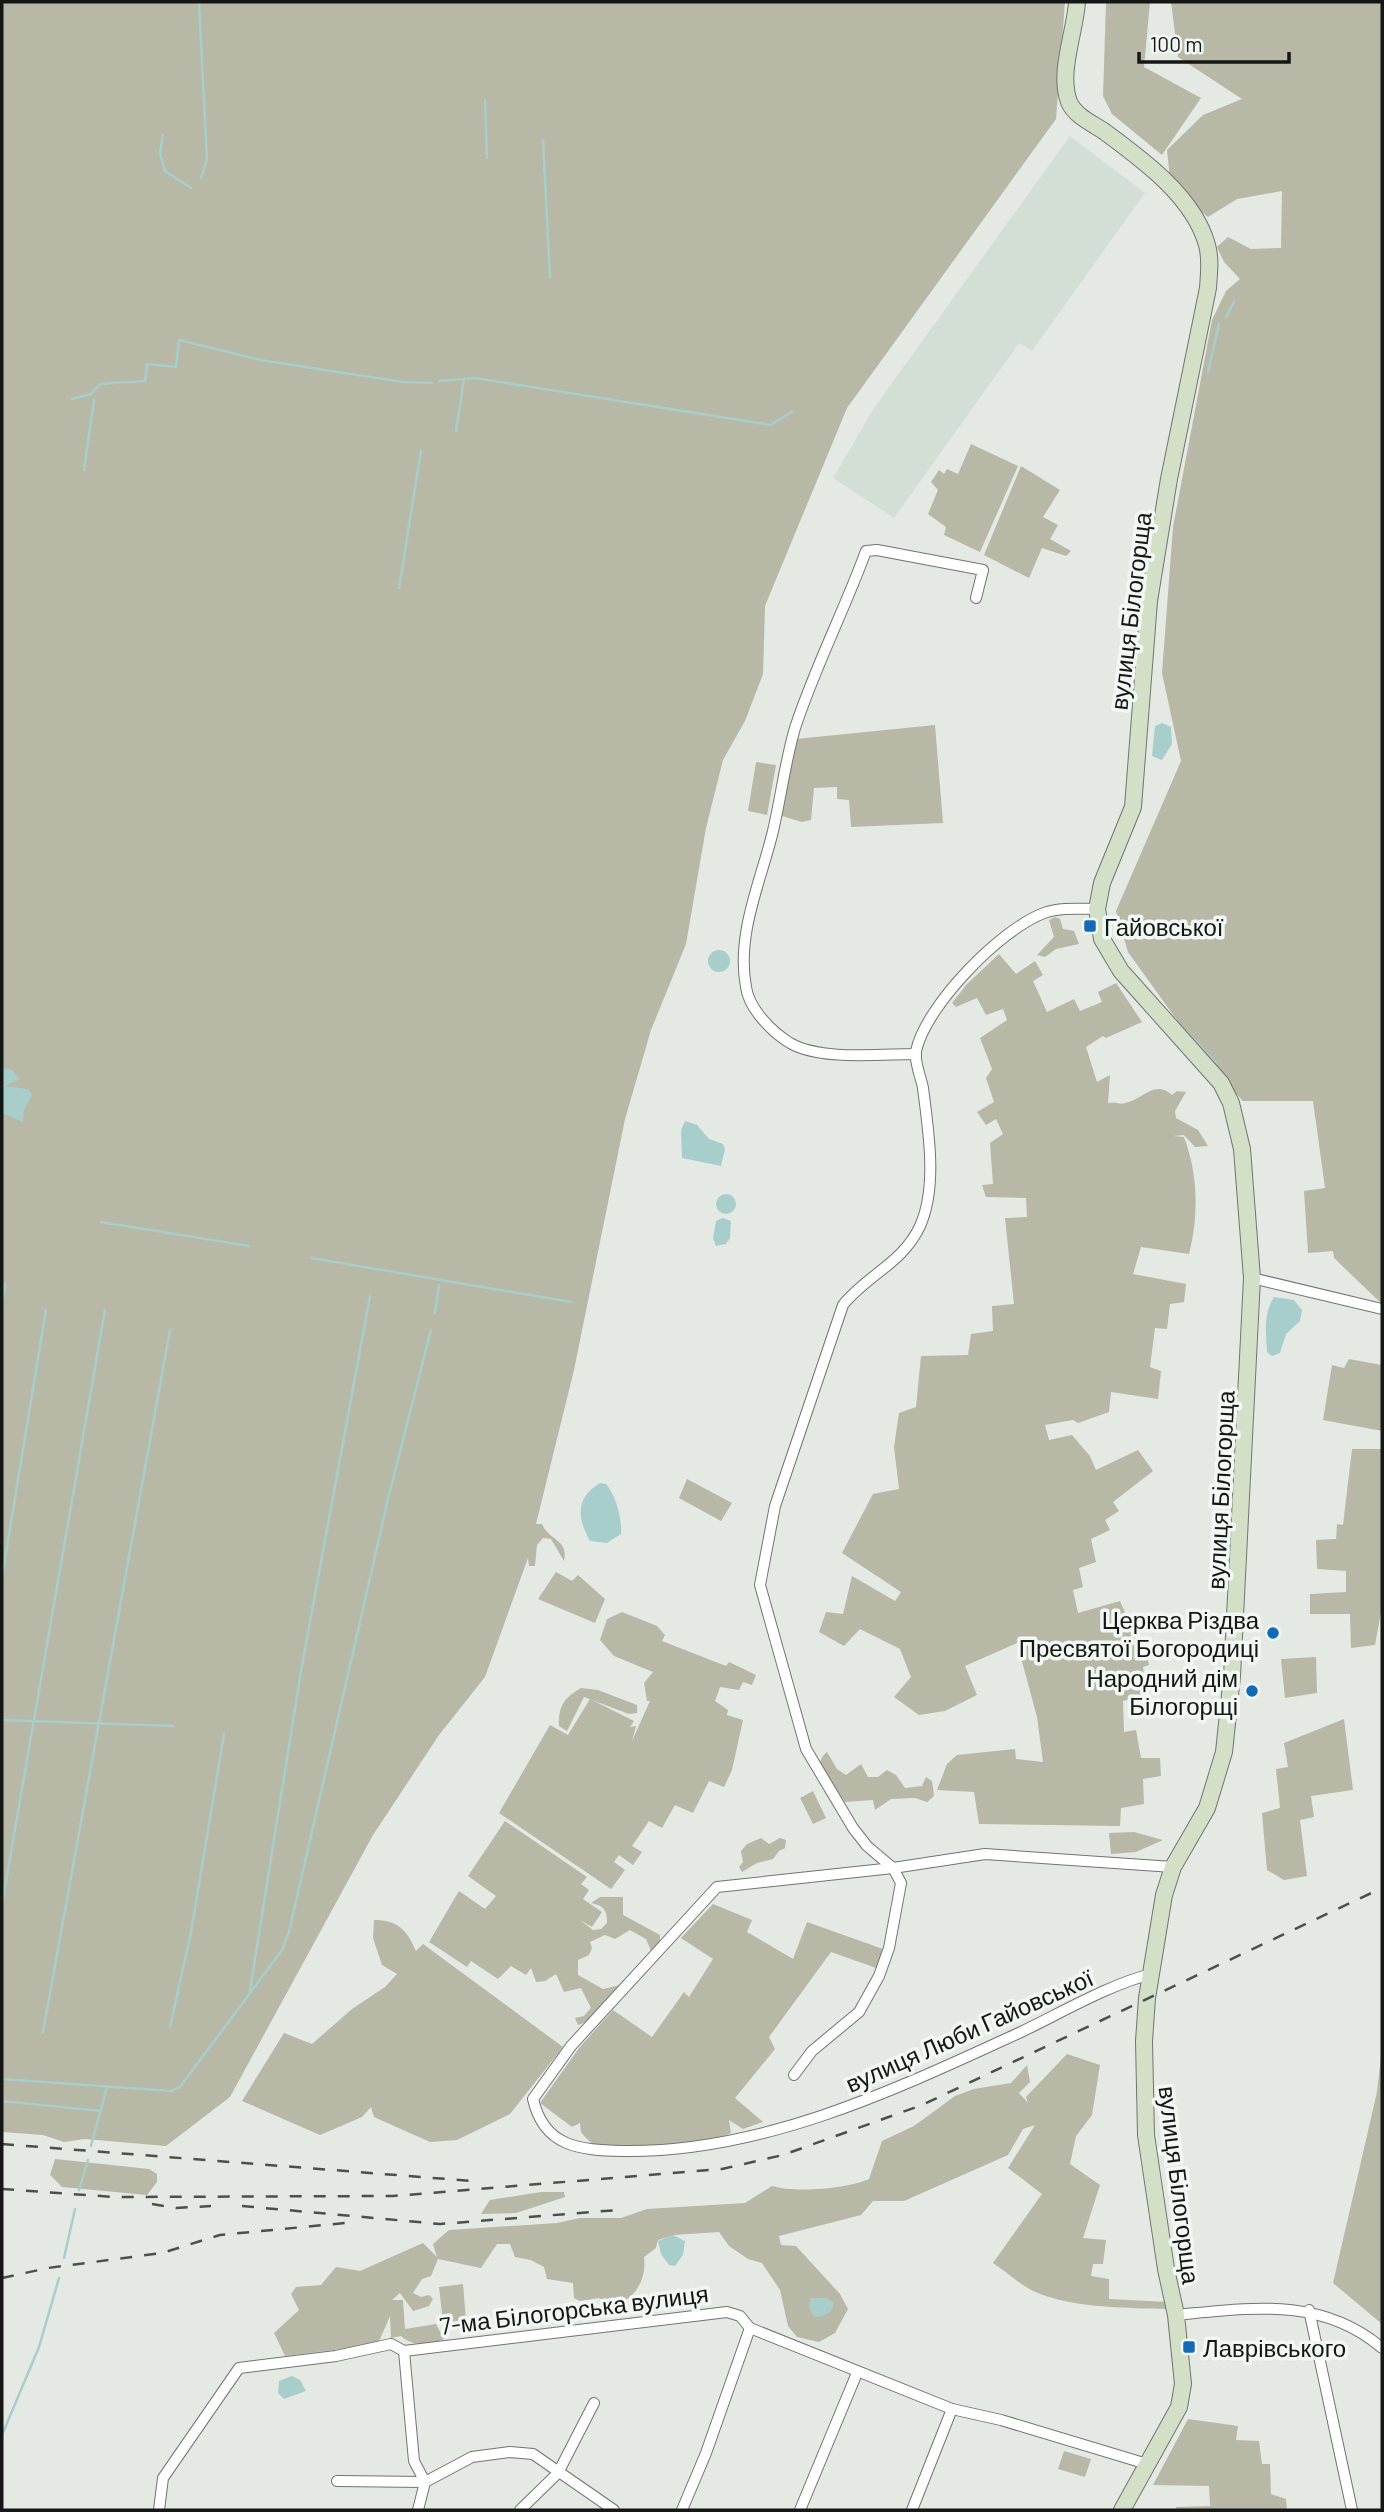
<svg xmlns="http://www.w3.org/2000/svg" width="1384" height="2512" viewBox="0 0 1384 2512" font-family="Barlow,sans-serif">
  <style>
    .built { fill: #d3dfd5 }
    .green { fill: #b7b8a5 }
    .water { fill: #a8cecb }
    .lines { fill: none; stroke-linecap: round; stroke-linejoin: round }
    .stream { stroke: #a8cecb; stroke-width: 2.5 }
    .street-casing { stroke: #707571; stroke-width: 12 }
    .secondary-casing { stroke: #707571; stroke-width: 18 }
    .street { stroke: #fff; stroke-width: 10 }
    .secondary { stroke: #d4dfc8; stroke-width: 16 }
    .rail { stroke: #4c4f4d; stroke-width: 2.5; stroke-dasharray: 12 12; stroke-linecap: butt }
    .poi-dot { fill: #136ab7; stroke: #f1f7f2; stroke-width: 2.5 }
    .labels { text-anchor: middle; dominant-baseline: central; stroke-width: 7; stroke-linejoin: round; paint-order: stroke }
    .street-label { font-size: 24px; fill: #151716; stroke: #f1f7f2 }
    .poi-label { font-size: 24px; fill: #151716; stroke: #f1f7f2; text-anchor: start }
  </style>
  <rect width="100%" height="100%" fill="#e4e9e4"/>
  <path class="built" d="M1070,136L1145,193L1032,351L1019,343L894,518L833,478L874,408Z"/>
  <g class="green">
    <path d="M2,2H1065L1056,119L847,408L765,606L763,674L745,721L723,760L706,828L686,944L651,1030L625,1119L574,1370L536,1524H542C549,1541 569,1539 564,1561L551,1539L543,1538L537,1545L535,1566H529L528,1558L485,1677L439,1735L373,1835L230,2097L166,2146L85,2139L64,2142L43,2135L2,2132Z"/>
    <path d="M1106,2H1150L1144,67L1201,98L1162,155L1112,114L1103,96Z"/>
    <path d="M1171,2H1382V1304L1334,1258L1333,1251L1308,1253L1304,1191L1325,1188L1313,1101H1243L1212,1069L1128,952L1116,911L1181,761L1162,673L1173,527L1212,320L1226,291L1240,279L1224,262L1217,247L1228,237L1251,249L1281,248L1282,191L1237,199L1208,217L1171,189L1167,150L1203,115L1242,99L1178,57Z"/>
    <path d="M971,444L1018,466L980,552L944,535L946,527L928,514L938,490L931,482L939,470L944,474L947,469L958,474Z"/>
    <path d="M1021,466L1060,490L1043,517L1058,525L1050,539L1071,551L1066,556L1042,548L1029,578L984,555Z"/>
    <path d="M935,725L943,823L851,827L849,800L837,799V787L814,788L811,820L802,822L782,816L796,739Z"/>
    <path d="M756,762L776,765L767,815L748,811Z"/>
    <path d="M1055,917L1060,919L1063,929L1074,931L1079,944L1056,949L1045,957L1037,955L1054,937L1049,920Z"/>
    <path d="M999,954L1016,974L1035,961L1043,975L1033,981L1047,1012L1074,999L1080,1011L1102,1002L1098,992L1116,983L1142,1022L1106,1038L1103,1036L1086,1047L1097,1082L1110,1075L1108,1103C1115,1101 1119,1105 1125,1103C1143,1099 1155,1079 1172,1095L1177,1091L1186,1092L1175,1111L1176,1118L1198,1130L1208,1146L1195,1147L1184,1135L1173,1136L1184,1137C1198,1174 1199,1216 1189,1254L1141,1247L1133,1274L1186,1284L1184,1302L1170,1304L1167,1329L1155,1328L1150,1367L1161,1371L1158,1399L1111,1392L1109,1412L1078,1423L1073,1420L1045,1425L1049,1440L1072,1435L1090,1456L1096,1470L1138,1450L1153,1471L1113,1502L1119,1511L1105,1520L1110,1530L1091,1539L1096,1562L1079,1568L1083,1587L1073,1590L1078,1613L1120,1601L1137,1640L1144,1639L1149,1665L1143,1667L1147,1695L1123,1701L1124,1732L1136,1730L1141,1758H1160L1161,1776L1143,1779L1144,1804L1121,1808L1120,1826L979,1824L974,1792L937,1790L947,1764L957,1755L1015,1749L1016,1759L1043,1762L1037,1717L1017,1643L965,1666L977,1695L945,1711L919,1715L894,1697L911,1677L900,1649L860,1629L844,1646L819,1632L826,1612L843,1614L852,1576L895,1601L901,1592L842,1553L873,1494L899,1489L894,1447L899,1413L916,1407L921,1356L968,1355L971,1334L993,1331L992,1306L1014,1304L1005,1218L1027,1217L1026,1198L986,1197L982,1185L993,1184L990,1143L1003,1134L996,1119L986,1125L977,1112L994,1102L986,1078L992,1069L980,1038L1007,1020L1003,1009L986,1015L977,998L956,1007L952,1003L967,984Z"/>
    <path d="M1349,1359L1382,1365V1431L1323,1420L1332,1365L1344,1368Z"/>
    <path d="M1352,1449H1382V1607L1375,1645L1351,1648L1350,1614H1310V1594L1346,1592V1571L1317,1569L1316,1540L1336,1539L1337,1524L1343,1525Z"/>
    <path d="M687,1479L732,1503L721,1521L679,1498Z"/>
    <path d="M556,1572L572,1581L578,1575L605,1599L595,1623L538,1599Z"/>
    <path d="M622,1612L657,1626L665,1635L662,1641L726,1666L729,1662L756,1675L752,1685L743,1682L739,1690L720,1687L715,1701L728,1710L727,1715L743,1720L732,1770L724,1787L709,1781L693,1813L675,1805L662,1828L649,1821L632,1846L642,1852L633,1865L619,1855L614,1862L625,1870L611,1889L499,1813L550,1725L568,1735L590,1699L634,1721L630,1727L636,1726L632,1741L650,1701H647L644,1683L653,1672L614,1656L600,1640L607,1619Z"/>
    <path d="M1316,1657L1317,1693L1285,1698L1281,1659Z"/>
    <path d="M581,1688L598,1690L637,1705V1713L629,1714L584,1697L567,1731L559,1726C558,1706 565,1697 581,1688Z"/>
    <path d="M1344,1719L1353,1790L1311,1796L1314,1817L1300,1820L1307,1876L1284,1880L1267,1870L1262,1813L1280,1808L1276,1769L1288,1767L1284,1743Z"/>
    <path d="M827,1752L837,1769L846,1775L861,1764L868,1777H878L887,1770L896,1775L905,1788L922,1786L926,1777L932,1781L934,1796L927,1802L915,1798L891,1799L875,1810L873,1800L845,1802C836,1788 807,1768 827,1752Z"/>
    <path d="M813,1791L826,1818L813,1824L800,1798Z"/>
    <path d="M505,1821L587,1877L581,1884L589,1890L583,1899L602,1912L592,1927L580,1920L593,1930L601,1929L607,1923C607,1910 604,1906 591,1903L600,1897H623V1915L660,1935V1944L652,1953L646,1939L630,1930L615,1939L605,1935L590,1942L592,1948L589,1955L578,1960V1975L603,1989L620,1985L595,2019L578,2025L575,2018L584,2016L591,2008L581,1988L564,1992L556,1974L545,1981L536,1982L531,1968L526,1975L511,1966L498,1979L471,1961L467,1967L429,1942L459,1891L485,1909L496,1896L468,1876Z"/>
    <path d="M1134,1832L1163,1840L1136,1852L1111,1854L1109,1833Z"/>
    <path d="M761,1838L769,1844L780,1838L786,1840L785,1848L779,1851L773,1859L757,1863L742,1872L739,1867L743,1862L741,1851L747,1844Z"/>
    <path d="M713,1904L752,1920L747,1932L793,1959L807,1922L883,1949L879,1969L831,1952L769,2037L775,2049L735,2098L763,2122L743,2129L729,2120L731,2133C701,2146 623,2158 593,2144C589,2141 584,2136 581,2132L580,2123L572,2127L540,2103L579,2048L613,2010L652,2037L684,1992L689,1997L713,1959L681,1938Z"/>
    <path d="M374,1920C398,1920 407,1930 416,1951L423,1944L563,2047L510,2114L457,2140L430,2142L374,2117L371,2107L362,2117L320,2135L242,2101L284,2033L312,2044L352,2009L385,1987L397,1974L382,1965L373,1938Z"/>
    <path d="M1382,2048V2324L1333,2283L1377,2092Z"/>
    <path d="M1067,2054L1100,2065L1092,2115L1076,2136L1070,2164L1100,2185L1083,2238L1106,2240L1103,2264H1093L1091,2276L1109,2279V2299L1168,2302V2309C1130,2308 1074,2308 1038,2293C1022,2287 1007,2272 993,2263L1042,2194L1008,2168L1035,2125L1023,2129L1008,2155L904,2201H873L861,2215L779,2236L781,2245L796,2246L840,2294L848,2309L835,2333L819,2342L797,2337L788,2326L780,2290L762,2263L748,2259L729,2246L719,2232L674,2235L658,2240L656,2248L644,2257C647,2279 635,2300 613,2306L599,2298L580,2301L574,2298L573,2283L547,2279L544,2267L531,2260L515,2257L510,2244H497L481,2268L438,2259L431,2276L422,2279L413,2293L421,2297L429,2295L433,2299L429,2306L413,2311L400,2293L392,2300H403L405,2329L436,2324L444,2339C431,2345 412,2347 401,2336L391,2338L390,2316L380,2339L374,2345L285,2356L274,2333L299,2310L291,2294L296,2287L321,2285L336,2267L360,2271L423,2243L437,2257L433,2244L449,2230L557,2223L580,2218H621L647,2209L745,2203L772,2186C796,2193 846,2189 869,2179L882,2141L914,2126L955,2096L974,2089L1011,2083L1027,2065L1030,2082L1019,2093L1028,2103L1026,2097Z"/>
    <path d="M55,2159L149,2169L157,2174V2182L147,2195L62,2187L50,2175Z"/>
    <path d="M541,2192H564L565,2197L516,2213L481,2214L490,2200Z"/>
    <path d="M463,2284L466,2320L460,2321V2329L444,2331L439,2287Z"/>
    <path d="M1188,2419L1238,2426L1236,2440L1259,2441L1262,2464H1270L1271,2494L1286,2499L1287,2510H1176V2507L1210,2506L1209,2486L1153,2485Z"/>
    <path d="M1064,2451L1091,2459L1085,2477L1058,2469Z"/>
  </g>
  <g class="water">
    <path d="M1162,723L1171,727L1172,744L1162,760L1152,756L1155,726Z"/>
    <circle cx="719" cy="961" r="11"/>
    <path d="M2,1068L12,1070L20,1079L5,1086L28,1089L32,1095L24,1110L23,1122L2,1113Z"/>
    <path d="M685,1121L697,1125L709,1139L723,1144L725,1149L721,1166L682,1158L681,1130Z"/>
    <circle cx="726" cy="1204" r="10"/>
    <path d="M723,1218L731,1221L730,1238L726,1244L716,1246L713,1238L716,1221Z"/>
    <path d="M1274,1297L1294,1300L1302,1310L1300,1321L1286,1334L1280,1353L1272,1356L1267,1352C1266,1333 1263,1314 1274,1297Z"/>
    <path d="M600,1483L606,1484C616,1496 622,1518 621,1534L607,1543L590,1541C577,1518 575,1498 600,1483Z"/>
    <path d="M673,2235L685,2241L683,2255L675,2266L669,2265L661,2254L658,2241Z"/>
    <path d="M811,2298H827L834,2303L831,2312L820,2317L813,2316L809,2307Z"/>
    <path d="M292,2376L300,2380L306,2391L284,2399L278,2393L279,2381Z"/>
  </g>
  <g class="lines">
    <g class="stream">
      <path d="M199,2L207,160L201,178"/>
      <path d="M485,100L487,158"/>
      <path d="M163,135L160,153L165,171L191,188"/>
      <path d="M543,140L550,277"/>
      <path d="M1226,317L1234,302"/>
      <path d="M1208,372L1219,324"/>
      <path d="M439,381L475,378L771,425L793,411"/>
      <path d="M72,399L91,394L100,384L145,381L147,364L176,367L179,340L260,360L403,382L432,383"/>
      <path d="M456,431L464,379"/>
      <path d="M84,470L94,400"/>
      <path d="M399,588L421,451"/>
      <path d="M1187,1032L1216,1063"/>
      <path d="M101,1222L249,1246"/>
      <path d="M311,1258L571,1302"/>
      <path d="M2,1302L5,1284"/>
      <path d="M435,1313L439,1285"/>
      <path d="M2,1577L46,1310"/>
      <path d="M2,1720L173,1726"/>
      <path d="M2,1904L105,1310"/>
      <path d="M250,1990L301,1671L370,1296"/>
      <path d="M170,2027L191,1932L224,1734"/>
      <path d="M43,2032L170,1330"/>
      <path d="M2,2079L171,2091L180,2087L282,1950L289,1932L389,1495L431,1330"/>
      <path d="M2,2101L101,2111"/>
      <path d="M91,2146L107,2087"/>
      <path d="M79,2190L88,2160"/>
      <path d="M64,2258L75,2209"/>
      <path d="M2,2435L39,2347L59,2278"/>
    </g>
    <defs>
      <g id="street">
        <path d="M916,1054C881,1054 821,1061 790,1043C772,1032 749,1009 746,987C736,934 761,881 773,831C781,797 785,762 795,728C815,667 844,611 866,551L877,550L983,570L976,598"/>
        <path d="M1252,1278L1382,1309"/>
        <path d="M1152,1974C1112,1983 1059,2014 1021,2032C897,2089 763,2153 623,2151C579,2150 544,2147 533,2099L571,2046L717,1887L893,1868L985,1854L1173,1867"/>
        <path d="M794,2075L812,2051L859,2012L879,1976L889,1948L901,1883L893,1868L867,1846L853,1828L806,1749L760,1585L775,1506L843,1305C867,1275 903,1263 920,1226C938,1186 928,1129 923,1088C921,1077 914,1062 916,1051C926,1005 1001,929 1044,913C1061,907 1080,909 1097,909"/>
        <path d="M1309,2310L1352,2510"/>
        <path d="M1176,2315C1250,2308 1321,2296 1382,2348"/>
        <path d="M337,2481L425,2482L472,2457L510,2452L533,2454L614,2510"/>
        <path d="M425,2482L414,2461L404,2351L727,2312L740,2316L750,2328L952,2409L1001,2420L1147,2464"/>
        <path d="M159,2510L163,2478L239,2368L336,2356L391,2344L404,2351"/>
        <path d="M418,2510L425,2482"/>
        <path d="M520,2510L558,2473L594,2403"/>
        <path d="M682,2510L706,2453L750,2328"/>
        <path d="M800,2510L857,2373"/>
        <path d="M912,2510L952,2409"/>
      </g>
      <path id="secondary" d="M1077,2C1075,33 1058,72 1069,102C1075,116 1092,123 1105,132C1143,160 1194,197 1207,245C1211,259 1209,273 1208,288L1169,479L1149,601L1133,807L1102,883L1097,909L1102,939L1121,971L1221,1083L1231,1103L1242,1149L1252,1278L1232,1676L1224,1752L1207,1808L1173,1867L1164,1895L1147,1998L1144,2041L1146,2135L1166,2269L1176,2315L1183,2384L1179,2407L1122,2510"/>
    </defs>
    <use href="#street" class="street-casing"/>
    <use href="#secondary" class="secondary-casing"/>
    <use href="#street" class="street"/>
    <use href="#secondary" class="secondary"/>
    <g class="rail">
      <path d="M2,2144L472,2181"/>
      <path d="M2,2189L114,2197L393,2196L722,2169L783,2155L922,2105L1382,1888"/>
      <path d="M152,2204L176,2208L211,2206"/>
      <path d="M242,2206L440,2224L618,2210"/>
      <path d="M2,2278L48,2268L162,2253L220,2235L345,2223"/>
    </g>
  </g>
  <g class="poi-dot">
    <rect x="1083" y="919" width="14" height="14" rx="3.5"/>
    <circle cx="1273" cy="1633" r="7"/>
    <circle cx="1252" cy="1691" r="7"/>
    <rect x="1182" y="2340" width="14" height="14" rx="3.5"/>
  </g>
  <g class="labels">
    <g class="street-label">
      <text transform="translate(1130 611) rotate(-83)">вулиця Білогорща</text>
      <text transform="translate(1220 1490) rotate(-87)">вулиця Білогорща</text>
      <text transform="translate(969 2030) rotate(-24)">вулиця Люби Гайовської</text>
      <text transform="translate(1180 2185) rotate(83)">вулиця Білогорща</text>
      <text transform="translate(574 2309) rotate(-7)">7-ма Білогорська вулиця</text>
    </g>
    <g class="poi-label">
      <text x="1104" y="926">Гайовської</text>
      <text x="1259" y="1619" text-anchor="end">Церква Різдва<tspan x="1259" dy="28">Пресвятої Богородиці</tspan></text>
      <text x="1238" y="1677" text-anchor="end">Народний дім<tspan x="1238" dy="28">Білогорщі</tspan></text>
      <text x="1203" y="2347">Лаврівського</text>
    </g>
  </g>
  <rect width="1384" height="2512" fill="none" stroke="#151716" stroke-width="7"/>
  <path d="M1139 52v10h150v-10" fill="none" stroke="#151716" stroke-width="3.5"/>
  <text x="1150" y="52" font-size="21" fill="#151716" stroke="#f1f7f2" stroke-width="5" paint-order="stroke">100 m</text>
</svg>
